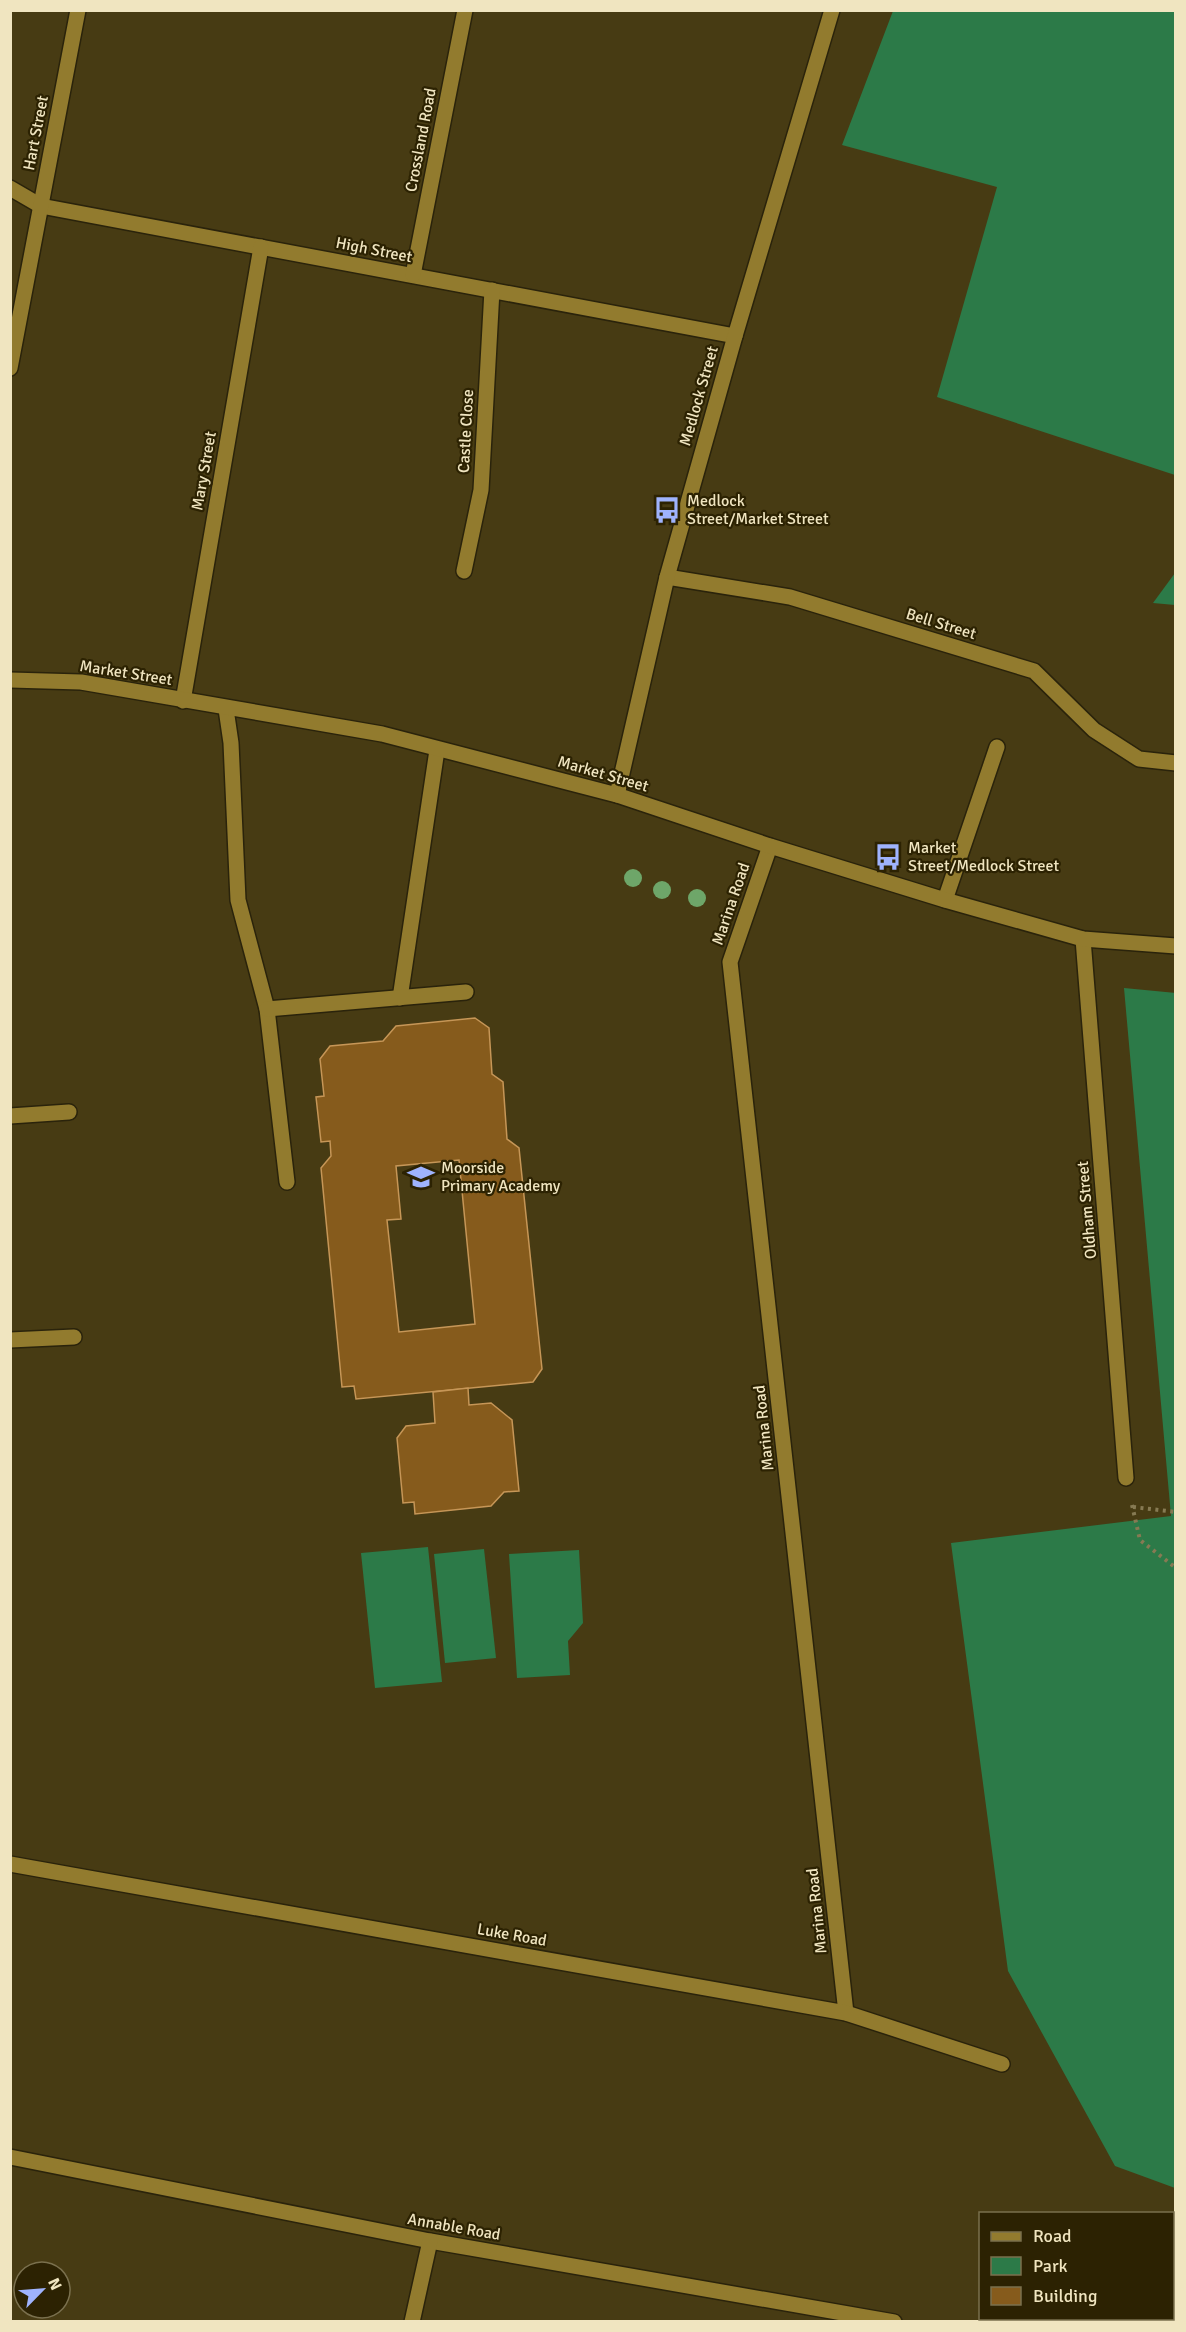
<svg xmlns="http://www.w3.org/2000/svg" width="1186" height="2332" viewBox="0 0 1186 2332" font-family="Signika,sans-serif">
  <style>
    .green { fill: #2c7a48 }
    .building { fill: #865b1c; stroke: #c69657; stroke-width: 1.5; fill-rule: evenodd }
    .lines { fill: none; stroke-linecap: round; stroke-linejoin: round }
    .service-casing { stroke: #2a230b; stroke-width: 18 }
    .minor-casing { stroke: #2a230b; stroke-width: 18 }
    .tertiary-casing { stroke: #2a230b; stroke-width: 18 }
    .path { stroke: #867a53; stroke-width: 4; stroke-dasharray: 3 4.5; stroke-linecap: butt }
    .service { stroke: #927b2e; stroke-width: 15 }
    .minor { stroke: #927b2e; stroke-width: 15 }
    .tertiary { stroke: #927b2e; stroke-width: 15 }
    .tree { fill: #6ea669 }
    .labels { text-anchor: middle; dominant-baseline: central; stroke-width: 4.5; stroke-linejoin: round; paint-order: stroke }
    .street-label { font-size: 16px; fill: #f0e5c0; stroke: #2c2202 }
    .poi-label { font-size: 16px; fill: #f0e5c0; stroke: #2c2202; text-anchor: start }
  </style>
  <rect width="100%" height="100%" fill="#473b13"/>
  <g class="green">
    <path d="M893,11H1175V475L937,397L997,187L842,145Z"/>
    <path d="M1175,573V605L1153,603Z"/>
    <path d="M1124,988L1176,993L1175,2188L1115,2166L1008,1971L951,1543L1171,1516Z"/>
    <path d="M428,1547L442,1682L375,1688L361,1553Z"/>
    <path d="M484,1549L496,1658L445,1663L434,1554Z"/>
    <path d="M579,1550L583,1623L568,1641L570,1675L517,1678L509,1554Z"/>
  </g>
  <g class="building">
    <path d="M475,1018L489,1028L492,1074L503,1082L507,1139L519,1148L542,1369L533,1382L356,1399L354,1386L342,1387L321,1168L331,1156L330,1141L321,1142L316,1097L324,1096L320,1059L330,1046L383,1041L396,1026ZM459,1160L475,1324L399,1332L387,1220L401,1219L396,1166Z"/>
    <path d="M468,1388L469,1405L491,1403L512,1420L519,1491L504,1492L491,1506L415,1514L414,1502L403,1503L397,1438L406,1426L435,1423L433,1392Z"/>
  </g>
  <g class="lines">
    <defs>
      <g id="service">
        <path d="M10,188L41,206"/>
        <path d="M226,709L231,743L238,900L267,1009L287,1182"/>
        <path d="M400,998L437,750"/>
        <path d="M267,1009L466,992"/>
      </g>
      <g id="minor">
        <path d="M41,206L735,336"/>
        <path d="M413,275L465,10"/>
        <path d="M10,368L78,10"/>
        <path d="M464,571L481,490L492,290"/>
        <path d="M667,577L790,597L1034,671L1094,730L1139,759L1176,763"/>
        <path d="M183,701L261,247"/>
        <path d="M617,795L667,577L735,336L832,10"/>
        <path d="M770,846L730,962L846,2013"/>
        <path d="M945,900L997,747"/>
        <path d="M1083,939L1126,1478"/>
        <path d="M10,1116L69,1112"/>
        <path d="M10,1340L74,1337"/>
        <path d="M10,1864L846,2013L1002,2064"/>
        <path d="M10,2157L430,2241L894,2322"/>
        <path d="M412,2322L430,2241"/>
      </g>
      <path id="tertiary" d="M10,680L81,682L382,734L617,795L770,846L945,900L1083,939L1176,946"/>
    </defs>
    <use href="#service" class="service-casing"/>
    <use href="#minor" class="minor-casing"/>
    <use href="#tertiary" class="tertiary-casing"/>
    <g class="path">
      <path d="M1132,1505L1140,1540L1176,1568"/>
      <path d="M1133,1507L1176,1512"/>
    </g>
    <use href="#service" class="service"/>
    <use href="#minor" class="minor"/>
    <use href="#tertiary" class="tertiary"/>
  </g>
  <g class="tree">
    <circle cx="633" cy="878" r="9"/>
    <circle cx="662" cy="890" r="9"/>
    <circle cx="697" cy="898" r="9"/>
  </g>
  <defs>
    <symbol id="bus-bare" viewBox="-9 -9 18 18"><path d="M-5-6H5V4H4V6H2V4H-2V6H-4V4H-5ZM-3.5-4V0h7V-4ZM-3.5 1.2v1.5H-2V1.2ZM2 1.2v1.5H3.5V1.2Z" fill="#9fb3fd" stroke="#2c2202" stroke-width="2.5" paint-order="stroke"/></symbol>
    <symbol id="school-bare" viewBox="-9 -9 18 18"><path d="M0-5L7-2L0 1L-7-2ZM-4 1L0 2.5L4 1V4Q0 6-4 4Z" fill="#9fb3fd" stroke="#2c2202" stroke-width="2.5" paint-order="stroke"/></symbol>
  </defs>
  <g fill-rule="evenodd">
    <use href="#bus-bare" x="648" y="491" width="38" height="38"/>
    <use href="#bus-bare" x="869" y="838" width="38" height="38"/>
    <use href="#school-bare" x="402" y="1158" width="38" height="38"/>
  </g>
  <g class="labels">
    <g class="street-label">
      <text transform="translate(36 133) rotate(-79)">Hart Street</text>
      <text transform="translate(421 140) rotate(-79)">Crossland Road</text>
      <text transform="translate(374 250) rotate(11)">High Street</text>
      <text transform="translate(699 396) rotate(-74)">Medlock Street</text>
      <text transform="translate(466 431) rotate(-87)">Castle Close</text>
      <text transform="translate(204 471) rotate(-80)">Mary Street</text>
      <text transform="translate(941 624) rotate(17)">Bell Street</text>
      <text transform="translate(126 673) rotate(9)">Market Street</text>
      <text transform="translate(603 774) rotate(16)">Market Street</text>
      <text transform="translate(731 904) rotate(-71)">Marina Road</text>
      <text transform="translate(1087 1210) rotate(-95)">Oldham Street</text>
      <text transform="translate(764 1428) rotate(-96)">Marina Road</text>
      <text transform="translate(817 1911) rotate(-96)">Marina Road</text>
      <text transform="translate(512 1935) rotate(10)">Luke Road</text>
      <text transform="translate(454 2227) rotate(10)">Annable Road</text>
    </g>
    <g class="poi-label">
      <text x="687" y="501">Medlock<tspan x="687" dy="18">Street/Market Street</tspan></text>
      <text x="908" y="848">Market<tspan x="908" dy="18">Street/Medlock Street</tspan></text>
      <text x="441" y="1168">Moorside<tspan x="441" dy="18">Primary Academy</tspan></text>
    </g>
  </g>
  <rect width="1186" height="2332" fill="none" stroke="#f0e5c0" stroke-width="24"/>
  <rect x="979" y="2212" width="195" height="108" fill="#2c2202" stroke="#7a704e" stroke-width="1.5"/>
  <rect x="991" y="2232" width="30" height="9" fill="#927b2e" stroke="#7a704e" stroke-width="1.5"/>
  <text x="1033" y="2242" font-size="18" fill="#f0e5c0">Road</text>
  <rect x="991" y="2257" width="30" height="18" fill="#2c7a48" stroke="#7a704e" stroke-width="1.5"/>
  <text x="1033" y="2272" font-size="18" fill="#f0e5c0">Park</text>
  <rect x="991" y="2287" width="30" height="18" fill="#865b1c" stroke="#7a704e" stroke-width="1.5"/>
  <text x="1033" y="2302" font-size="18" fill="#f0e5c0">Building</text>
  <g transform="translate(42 2290) rotate(65)"><circle r="28" fill="#2c2202" stroke="#7a704e" stroke-width="1.5"/>
  <path d="M0-4.5L10 22L0 15L-10 22Z" fill="#9fb3fd"/>
  <text y="-9" font-size="16" font-weight="bold" text-anchor="middle" fill="#f0e5c0">N</text>
  </g>
</svg>
